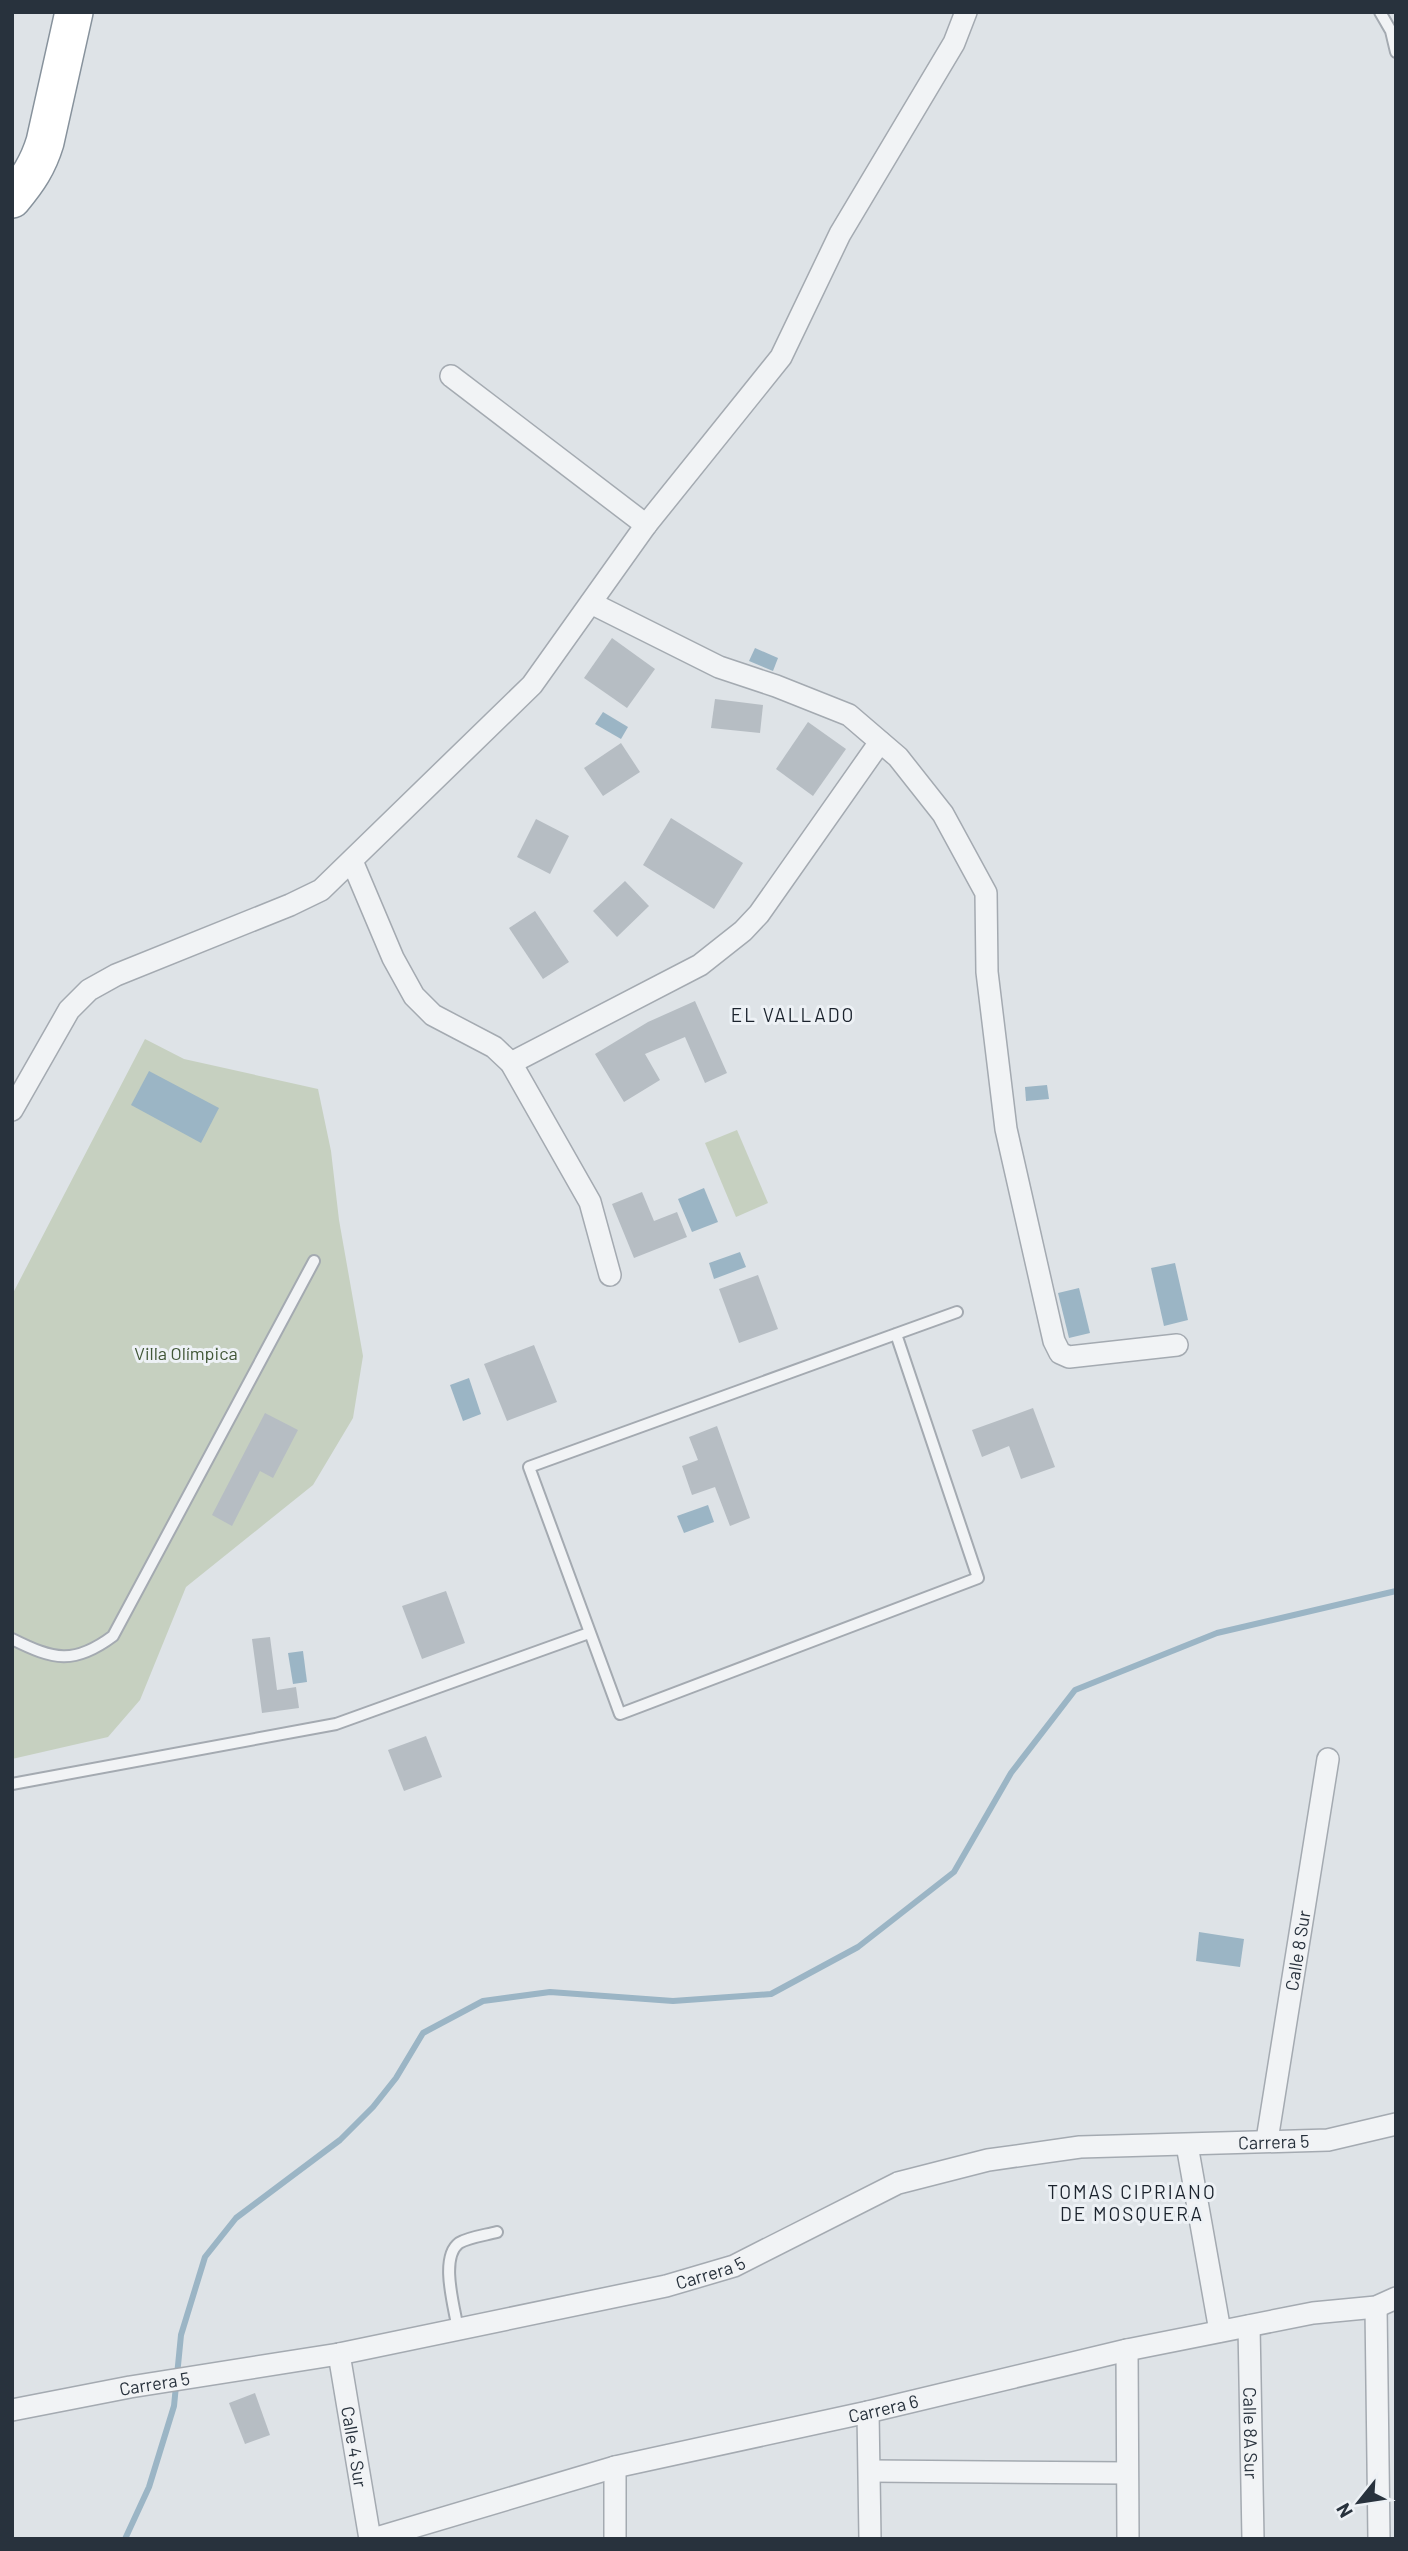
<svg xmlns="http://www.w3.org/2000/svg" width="1408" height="2551" viewBox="0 0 1408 2551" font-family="Barlow,sans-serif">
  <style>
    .green { fill: #c6d0c0 }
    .water { fill: #9bb5c5 }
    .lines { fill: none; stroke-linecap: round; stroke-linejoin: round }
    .stream { stroke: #9bb5c5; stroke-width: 6 }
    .building { fill: #b6bdc3 }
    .service-casing { stroke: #a4aab1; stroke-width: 14 }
    .minor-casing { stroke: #a4aab1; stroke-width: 24 }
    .trunk-casing { stroke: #87929c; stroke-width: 40 }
    .service { stroke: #f1f3f5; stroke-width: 10 }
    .minor { stroke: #f1f3f5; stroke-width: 21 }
    .trunk { stroke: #fff; stroke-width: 37 }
    .labels { text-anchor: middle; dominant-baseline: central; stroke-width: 6; stroke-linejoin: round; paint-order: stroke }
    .park-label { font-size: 18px; fill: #415737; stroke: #edf1f5 }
    .street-label { font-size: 18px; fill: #28323d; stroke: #edf1f5 }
    .neighbourhood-label { font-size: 19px; letter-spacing: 2px; fill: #1b232d; stroke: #edf1f5 }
  </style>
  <rect width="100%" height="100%" fill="#dee3e7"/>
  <g class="green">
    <path d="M145,1039L184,1059L318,1089L331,1151L339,1220L363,1356L353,1418L313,1485L186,1587L140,1700L108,1737L12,1759V1295Z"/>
    <path d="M737,1130L768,1203L736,1217L705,1143Z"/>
  </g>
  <g class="water">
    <path d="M755,648L778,658L773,671L749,661Z"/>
    <path d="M603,712L628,727L621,739L595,724Z"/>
    <path d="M149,1071L219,1108L201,1143L131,1105Z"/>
    <path d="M1047,1085L1049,1099L1026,1101L1025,1087Z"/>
    <path d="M704,1188L718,1222L692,1232L678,1199Z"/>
    <path d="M740,1252L746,1267L714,1279L709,1263Z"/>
    <path d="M1175,1263L1188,1320L1164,1326L1151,1268Z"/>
    <path d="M1079,1288L1090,1333L1069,1338L1058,1293Z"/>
    <path d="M469,1378L481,1414L463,1421L450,1385Z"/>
    <path d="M708,1505L714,1522L684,1533L677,1516Z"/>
    <path d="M303,1651L307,1682L293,1684L288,1653Z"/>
    <path d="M1199,1932L1244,1939L1240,1967L1196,1961Z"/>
  </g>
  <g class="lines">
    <path class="stream" d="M125,2539L149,2487L174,2406L181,2335L205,2257L236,2218L340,2140L373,2107L396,2078L423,2033L483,2001L550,1992L673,2001L771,1994L858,1947L954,1872L1011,1773L1075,1690L1217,1633L1396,1591"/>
  </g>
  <g class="building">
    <path d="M612,638L655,669L627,708L584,678Z"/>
    <path d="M715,699L763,705L760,733L711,728Z"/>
    <path d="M808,722L846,749L813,796L776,769Z"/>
    <path d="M621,743L640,772L603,796L584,768Z"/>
    <path d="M671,818L743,863L714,909L643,865Z"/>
    <path d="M536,819L569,836L550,874L517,857Z"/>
    <path d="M625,881L649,906L617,937L593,911Z"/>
    <path d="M535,911L569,962L543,979L509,928Z"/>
    <path d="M695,1001L727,1073L705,1083L685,1037L645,1054L660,1080L624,1102L595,1054L648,1022Z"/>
    <path d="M642,1192L654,1221L677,1212L687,1237L634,1258L612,1204Z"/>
    <path d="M758,1275L778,1329L739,1343L719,1289Z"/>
    <path d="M534,1345L557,1402L507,1421L484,1364Z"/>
    <path d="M1033,1408L1055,1467L1021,1479L1009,1446L982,1457L972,1430Z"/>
    <path d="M265,1413L298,1430L273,1478L260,1471L232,1526L212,1515Z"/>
    <path d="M717,1426L750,1518L730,1526L715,1487L692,1495L682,1466L698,1460L689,1437Z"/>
    <path d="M446,1591L465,1643L422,1659L402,1606Z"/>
    <path d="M270,1637L277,1690L296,1687L299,1708L262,1713L252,1639Z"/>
    <path d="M426,1736L442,1777L404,1791L388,1750Z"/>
    <path d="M255,2393L270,2435L245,2444L229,2403Z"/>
  </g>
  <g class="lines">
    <defs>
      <g id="service">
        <path d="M1380,12L1391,31L1396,52"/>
        <path d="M896,1334L978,1578L620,1714L529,1467L896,1334L957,1312"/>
        <path d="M12,1639C54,1660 74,1665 113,1636L314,1261"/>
        <path d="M12,1784L336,1724L589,1633"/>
        <path d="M458,2330C455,2309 439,2258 459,2243C469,2237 486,2235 497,2232"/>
      </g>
      <g id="minor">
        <path d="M451,376L646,525"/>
        <path d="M591,603L719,667L776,686L849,715L898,757L943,814L986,893L987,972L1006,1129L1054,1341L1060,1353L1069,1357L1177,1345"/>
        <path d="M352,861L393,958L414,996L433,1015L494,1047L511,1063L590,1202L610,1275"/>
        <path d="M511,1063L700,965L743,931L759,914L880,742"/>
        <path d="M12,1110L69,1010L89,990L116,975L290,905L321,890L532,685L646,525L781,357L840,234L954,43L966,12"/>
        <path id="s1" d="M1267,2140L1328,1759"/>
        <path d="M1187,2145L1220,2331"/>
        <path d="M1376,2307L1379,2539"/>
        <path id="s2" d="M1249,2326L1253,2539"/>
        <path d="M1127,2350L1128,2539"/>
        <path id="s3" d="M339,2354L370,2539"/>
        <path id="s4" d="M12,2410L130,2387L339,2354L666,2286L734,2266L898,2183L988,2160L1080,2147L1328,2140L1396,2124"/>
        <path d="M868,2412L870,2539"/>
        <path d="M870,2471L1127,2473"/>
        <path id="s5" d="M373,2539L615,2467L868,2412L1127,2350L1313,2313L1376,2307L1396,2298"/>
        <path d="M615,2539V2467"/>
      </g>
      <path id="trunk" d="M12,199C28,180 38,165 45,142L74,12"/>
    </defs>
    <use href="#service" class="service-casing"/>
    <use href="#minor" class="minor-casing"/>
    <use href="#trunk" class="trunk-casing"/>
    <use href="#service" class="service"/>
    <use href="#minor" class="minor"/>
    <use href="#trunk" class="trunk"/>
  </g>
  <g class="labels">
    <g class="park-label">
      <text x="186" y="1353">Villa Olímpica</text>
    </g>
    <g class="street-label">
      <text stroke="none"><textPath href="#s1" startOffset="192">Calle 8 Sur</textPath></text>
      <text stroke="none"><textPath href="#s4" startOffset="1300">Carrera 5</textPath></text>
      <text stroke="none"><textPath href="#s4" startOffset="712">Carrera 5</textPath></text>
      <text stroke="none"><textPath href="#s4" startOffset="145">Carrera 5</textPath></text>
      <text stroke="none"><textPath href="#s5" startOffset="527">Carrera 6</textPath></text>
      <text stroke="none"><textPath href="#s2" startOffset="107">Calle 8A Sur</textPath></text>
      <text stroke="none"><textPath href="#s3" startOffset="94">Calle 4 Sur</textPath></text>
    </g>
    <g class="neighbourhood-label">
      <text x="793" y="1014">EL VALLADO</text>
      <text x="1132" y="2191">TOMAS CIPRIANO<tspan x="1132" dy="22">DE MOSQUERA</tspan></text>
    </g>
  </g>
  <rect width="1408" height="2551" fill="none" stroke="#28323d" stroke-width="28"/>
  <g transform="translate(1359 2502) rotate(240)" stroke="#edf1f5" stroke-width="5" paint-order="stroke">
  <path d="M0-5L12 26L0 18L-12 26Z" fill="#28323d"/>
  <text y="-10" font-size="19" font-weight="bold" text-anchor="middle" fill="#28323d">N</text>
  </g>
</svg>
